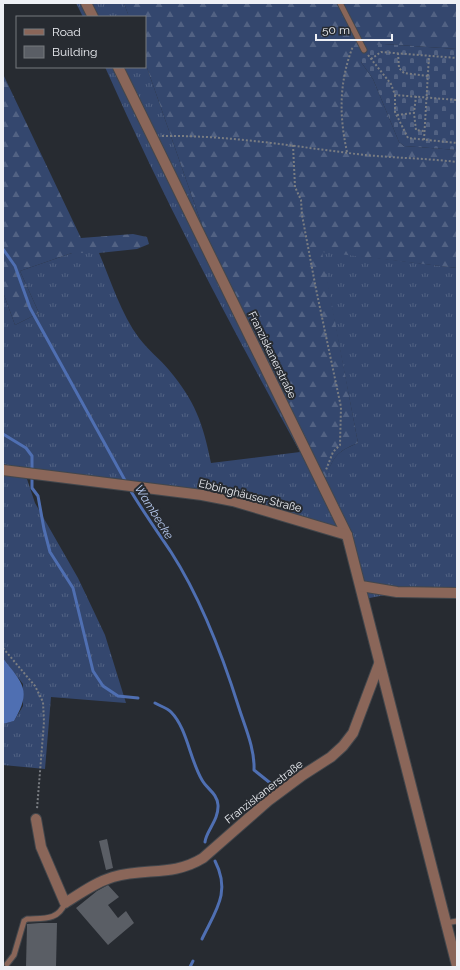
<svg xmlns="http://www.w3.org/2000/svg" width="460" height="970" viewBox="0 0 460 970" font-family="Raleway,sans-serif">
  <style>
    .grass { fill: url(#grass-tufts) }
    .forest { fill: url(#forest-firs) }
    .cemetery { fill: url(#cemetery-stones) }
    .water { fill: #4f6fb2 }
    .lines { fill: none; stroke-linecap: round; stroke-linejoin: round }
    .stream { stroke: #4f6fb2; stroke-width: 3 }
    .building { fill: #5a5e65 }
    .service-casing { stroke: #43474c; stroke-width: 7 }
    .minor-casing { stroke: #43474c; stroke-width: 12 }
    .path { stroke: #7a7d82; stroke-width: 2; stroke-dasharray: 2 2; stroke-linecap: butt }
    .service { stroke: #8a6659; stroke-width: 5 }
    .minor { stroke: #8a6659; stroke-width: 10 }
    .labels { text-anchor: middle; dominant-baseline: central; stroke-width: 4; stroke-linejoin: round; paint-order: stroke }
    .street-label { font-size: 11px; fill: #eef0f5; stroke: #272b31 }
    .water-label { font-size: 12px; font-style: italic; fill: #b9ccf2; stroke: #272b31 }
  </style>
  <defs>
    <pattern id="grass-tufts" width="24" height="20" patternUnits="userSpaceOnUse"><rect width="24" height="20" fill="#34476e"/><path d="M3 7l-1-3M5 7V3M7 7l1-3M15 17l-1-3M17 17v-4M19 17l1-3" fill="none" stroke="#526283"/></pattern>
    <pattern id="forest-firs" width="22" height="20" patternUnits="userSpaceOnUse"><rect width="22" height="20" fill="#34476e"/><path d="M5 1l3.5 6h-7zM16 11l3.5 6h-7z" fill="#526283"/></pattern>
    <pattern id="cemetery-stones" width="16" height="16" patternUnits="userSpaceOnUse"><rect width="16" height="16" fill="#34476e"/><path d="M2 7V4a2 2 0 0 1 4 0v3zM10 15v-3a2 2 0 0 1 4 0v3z" fill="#526283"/></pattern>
  </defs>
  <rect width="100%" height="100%" fill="#272b31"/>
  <g class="grass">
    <path d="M76,3H124L129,17H83Z"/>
    <path d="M145,62L204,231L325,480C333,457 336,452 358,443L321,251L457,268V596H380L359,600L342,538L214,500L26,476L35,503L78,578L105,635L126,703L51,697L45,769L3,765V724L14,721L23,706V684L3,658V292L15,325L39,313L20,271L72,253H99C111,281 121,314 139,338C148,350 160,359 169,370C195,401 203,423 211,463L300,452C231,326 163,199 105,67H145Z"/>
  </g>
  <g class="forest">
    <path d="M124,3H457V49L384,44L361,62L373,79L399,142L404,146L457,150V268L322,252L358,443C335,452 333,458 325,481L204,231L145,62V17H129Z"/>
    <path d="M3,74L81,238L133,234L147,237L149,244L137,249L99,253H72L20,271L39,313L15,325L3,292Z"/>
  </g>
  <path class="cemetery" d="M384,44L457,49V150L404,146L399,142L373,79L361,62L360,53L368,46Z"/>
  <path class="water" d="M3,658C23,684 32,690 14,721L3,724Z"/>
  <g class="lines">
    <g class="stream">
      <path d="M3,249L15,266L30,308L127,484"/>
      <path d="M3,434L26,448L32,456V488L38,496L44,529L50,552L73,588L93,671L103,686L118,696L138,698"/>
      <path d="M129,488C142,510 157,531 171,552C200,597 223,657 239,708C245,727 255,749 254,770L274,786"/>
      <path d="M155,703C160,706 167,708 171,712C187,728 190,760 202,780C207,789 217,793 218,805C219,820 206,831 205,842"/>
      <path d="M202,939C216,910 231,892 215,861"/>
      <path d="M190,967L193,961"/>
    </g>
  </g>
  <g class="building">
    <path d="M107,839L113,868L106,870L99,841Z"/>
    <path d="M108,885L119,897L108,905L118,918L126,911L134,923L108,945L76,908L97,891Z"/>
    <path d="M40,923H57L56,967H26L27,924Z"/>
  </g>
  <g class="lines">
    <defs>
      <g id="service">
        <path d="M340,3L364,50"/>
        <path d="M446,923L457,921"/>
        <path d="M7,964L14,955L24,921L27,919C43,918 58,921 65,903"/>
      </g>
      <g id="minor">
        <path d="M86,3L93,17"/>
        <path d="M118,67L347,535L457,966"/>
        <path d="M3,470L202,495L233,501L347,535"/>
        <path d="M361,586L397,592L457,593"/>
        <path d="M36,819L41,847L65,903C81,893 96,882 113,877C146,867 172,877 203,858L268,801L303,775L331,757L343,746L353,733L379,664"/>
      </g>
    </defs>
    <use href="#service" class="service-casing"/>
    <use href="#minor" class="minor-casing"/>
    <g class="path">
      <path d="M398,53L399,68L404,73L428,76"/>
      <path d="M368,55L391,84L395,95L457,100"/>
      <path d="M371,59L381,52L457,58"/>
      <path d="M395,95V112L408,138L457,143"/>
      <path d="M416,96L414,113L416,130L424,131"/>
      <path d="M397,115L414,113"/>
      <path d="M162,136C227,135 292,146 356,154C390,158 424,158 457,162"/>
      <path d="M424,140L429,56"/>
      <path d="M293,145L295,187L301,200L302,215L316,289L341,407L340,445L333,452L326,470"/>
      <path d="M347,152C339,115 339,82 353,46"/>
      <path d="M3,648L35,686L43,702L44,722L37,809"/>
    </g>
    <use href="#service" class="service"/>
    <use href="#minor" class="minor"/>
  </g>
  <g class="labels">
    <g class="street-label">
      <text transform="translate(272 355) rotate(64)">Franziskanerstraße</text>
      <text transform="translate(250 496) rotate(14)">Ebbinghäuser Straße</text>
      <text transform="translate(264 792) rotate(-38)">Franziskanerstraße</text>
    </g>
    <g class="water-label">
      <text transform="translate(154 512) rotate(58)">Wambecke</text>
    </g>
  </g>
  <rect width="460" height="970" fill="none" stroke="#eef0f5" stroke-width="8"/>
  <rect x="16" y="16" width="130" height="52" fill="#272b31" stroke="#777a7f"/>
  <rect x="24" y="29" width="20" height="6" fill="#8a6659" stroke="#777a7f"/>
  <text x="52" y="36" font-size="12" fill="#eef0f5">Road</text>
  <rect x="24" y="46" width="20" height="12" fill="#5a5e65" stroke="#777a7f"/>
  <text x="52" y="56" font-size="12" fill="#eef0f5">Building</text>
  <path d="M316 34v6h76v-6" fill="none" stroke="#eef0f5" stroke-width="2"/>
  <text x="322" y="34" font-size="12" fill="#eef0f5" stroke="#272b31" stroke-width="3" paint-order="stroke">50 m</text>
</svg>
